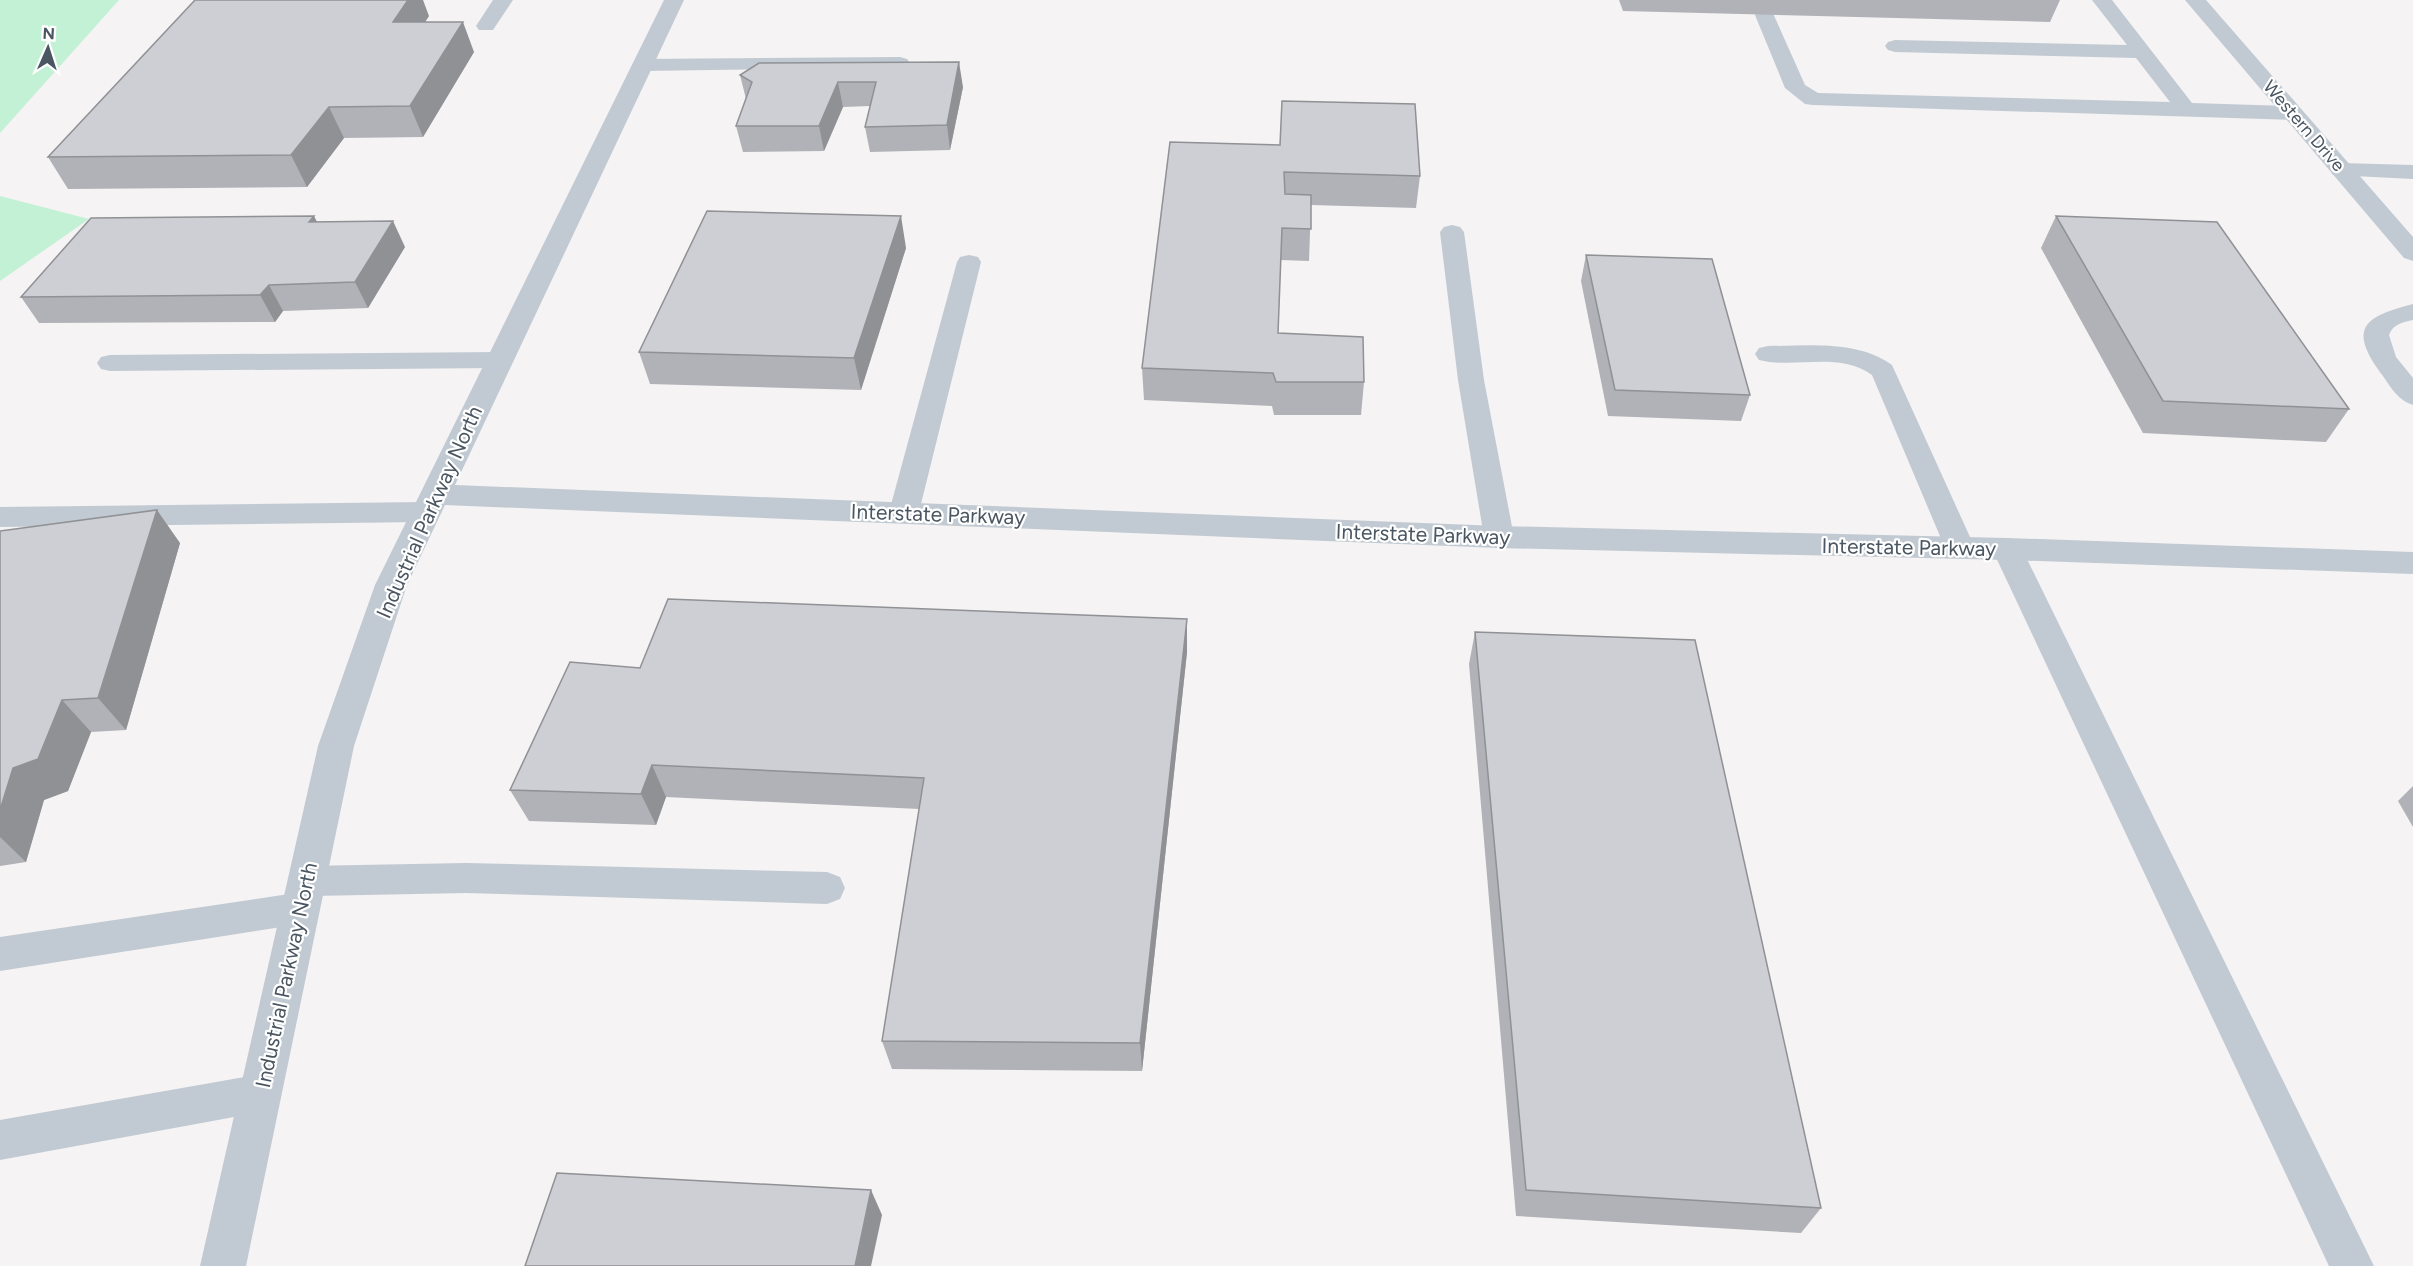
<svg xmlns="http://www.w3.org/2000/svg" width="2413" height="1266" viewBox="0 0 2413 1266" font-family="Figtree,sans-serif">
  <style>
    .green { fill: #c3f1d5 }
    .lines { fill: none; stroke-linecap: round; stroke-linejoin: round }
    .service { fill: #c1cad2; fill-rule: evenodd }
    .minor { fill: #c1cad2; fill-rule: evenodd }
    .wall { fill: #b0b2b7 }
    .shaded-wall { fill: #909195 }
    .building { fill: #cdcfd5; stroke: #909195; stroke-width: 1.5 }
    .labels { text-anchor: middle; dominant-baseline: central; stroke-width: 4.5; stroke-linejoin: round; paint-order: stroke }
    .far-street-label { font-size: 18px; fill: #4a5661; stroke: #fff }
    .street-label { font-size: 21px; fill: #4a5661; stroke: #fff }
  </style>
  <rect width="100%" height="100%" fill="#f5f3f3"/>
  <g class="green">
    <path d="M0,0H119L0,133Z"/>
    <path d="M0,196L89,219L0,281Z"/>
  </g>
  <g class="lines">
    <g class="service">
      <path d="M493,0H513L493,30H479L476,26Z"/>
      <path d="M2092,0H2112L2192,103L2292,106L2300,108L2303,113L2300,118L2292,120L1813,105L1805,104L1785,88L1755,15L1758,11H1772L1805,85L1818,93L2170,102L2136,58L1895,52L1888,50L1885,46L1888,42L1895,40L2127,45Z"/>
      <path d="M900,57L907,59L910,63L907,67L643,71L636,69L633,65L636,61L643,59Z"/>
      <path d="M2341,163L2413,165V179L2333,175L2330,170L2333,165Z"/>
      <path d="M1452,225L1460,227L1464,232L1484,380L1514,537L1509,544L1499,547L1489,544L1484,537L1458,380L1440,232L1444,227Z"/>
      <path d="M969,255L978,257L981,262L919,512L914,519L904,522L894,519L889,512L957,262L960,257Z"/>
      <path d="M2413,304V320C2403,322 2393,324 2389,335L2396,357L2413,378V405C2399,401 2391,388 2383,376C2348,329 2362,317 2413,304Z"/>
      <path d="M1768,346C1809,346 1857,340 1892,365L1975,548L1971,555L1960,559L1949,555L1945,548L1872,375C1839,351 1795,369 1759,360L1755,354L1759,348Z"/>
      <path d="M499,352L508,354L512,360L508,366L499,368L110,371L101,369L97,363L101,357L110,355Z"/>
      <path d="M425,502L435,505L440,512L435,519L425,522L0,527V507Z"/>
      <path d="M2007,538L2018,542L2022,549L2374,1266H2329L1992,549L1996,542Z"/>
      <path d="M466,863L827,872L840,877L845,888L840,899L827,904L466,893L313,896L319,908L314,919L301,924L0,971V937L296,893L288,881L293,870L306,866Z"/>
      <path d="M261,1074L275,1080L281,1093L275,1106L261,1112L0,1160V1120Z"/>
    </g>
    <g class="minor">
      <path d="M664,0H684L455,485L1499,526L2007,538L2413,552V574L2007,560L1499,548L445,505L407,585L354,746L246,1266H200L318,746L375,585Z"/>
      <path d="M2185,0H2206L2413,237V261L2404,258Z"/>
    </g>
  </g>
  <g class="wall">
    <path d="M1619,0H2060L2050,22L1623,11Z"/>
    <path d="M429,16L425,22L474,52L423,137L344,138L307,187L68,189L48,157Z"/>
    <path d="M759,63L963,87L950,150L870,152L865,127L870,106L843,107L824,151L743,152L736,126L746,99L740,75Z"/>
    <path d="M1170,142L1420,176L1416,208L1311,205L1309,261L1281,260L1278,333L1364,382L1361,415H1274L1272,406L1144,400L1142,368Z"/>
    <path d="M2056,216L2349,409L2326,442L2143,433L2041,248Z"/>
    <path d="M317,222L405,247L368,308L283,311L275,322L39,323L21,297Z"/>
    <path d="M906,248L861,390L650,384L639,352Z"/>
    <path d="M1586,255L1750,395L1741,421L1608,416L1581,281Z"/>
    <path d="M0,531L180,543L126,730L91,732L68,791L44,800L26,862L0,866Z"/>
    <path d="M1475,632L1821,1208L1801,1233L1516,1216L1469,664Z"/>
    <path d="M1187,652L1142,1071L892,1069L882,1041L919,809L666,797L656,825L529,821L510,790L640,668Z"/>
    <path d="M2413,786V827L2398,801Z"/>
  </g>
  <g class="shaded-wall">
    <path d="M408,0H423L429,16L405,52L393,22Z"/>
    <path d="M463,22L474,52L423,137L410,106Z"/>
    <path d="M959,62L963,87L950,150L947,125Z"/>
    <path d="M838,82L843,107L824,151L819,126Z"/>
    <path d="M329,107L344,138L307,187L291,155Z"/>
    <path d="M314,216L327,242L309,222Z"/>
    <path d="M901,216L906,248L861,390L854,358Z"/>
    <path d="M393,221L405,247L368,308L355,282Z"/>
    <path d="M269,285L283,311L275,322L260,295Z"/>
    <path d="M157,510L180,543L126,730L98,698Z"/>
    <path d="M1187,619V652L1142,1071L1140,1043Z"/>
    <path d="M62,700L91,732L68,791L44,800L26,862L0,837V810L13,768Z"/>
    <path d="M652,765L666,797L656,825L641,794Z"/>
    <path d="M871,1190L882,1215L871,1266H855Z"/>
  </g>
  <g class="building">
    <path d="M195,0H408L393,22H463L410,106L329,107L291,155L48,157Z"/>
    <path d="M959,62L947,125L865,127L876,82H838L819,126H736L752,82L740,75L759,63Z"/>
    <path d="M1282,101L1415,104L1420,176L1284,172L1285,194L1311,195V229L1282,228L1278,333L1363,337L1364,382H1276L1273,373L1142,368L1170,142L1280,145Z"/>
    <path d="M707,211L901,216L854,358L639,352Z"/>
    <path d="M314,216L309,222L393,221L355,282L269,285L260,295L21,297L91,218Z"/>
    <path d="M2056,216L2217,222L2349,409L2163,401Z"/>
    <path d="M1586,255L1712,259L1750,395L1615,390Z"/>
    <path d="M157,510L98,698L62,700L38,759L13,768L0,810V531Z"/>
    <path d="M668,599L1187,619L1140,1043L882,1041L924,778L652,765L641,794L510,790L570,662L640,668Z"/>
    <path d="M1475,632L1695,640L1821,1208L1526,1190Z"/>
    <path d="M557,1173L871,1190L855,1266H525Z"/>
  </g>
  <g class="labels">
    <g class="far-street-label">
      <text transform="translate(2304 126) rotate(49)">Western Drive</text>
    </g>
    <g class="street-label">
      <text transform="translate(429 512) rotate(-66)">Industrial Parkway North</text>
      <text transform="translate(938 514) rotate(2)">Interstate Parkway</text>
      <text transform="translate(1423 534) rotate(2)">Interstate Parkway</text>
      <text transform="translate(1909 547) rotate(1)">Interstate Parkway</text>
      <text transform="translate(286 975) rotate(-78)">Industrial Parkway North</text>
    </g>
  </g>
  <g transform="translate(48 48) rotate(3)" stroke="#ffffff" stroke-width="4.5" paint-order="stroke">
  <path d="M0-4.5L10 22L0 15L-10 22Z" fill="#4a5661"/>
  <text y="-9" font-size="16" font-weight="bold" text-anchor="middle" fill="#4a5661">N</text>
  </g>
</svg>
